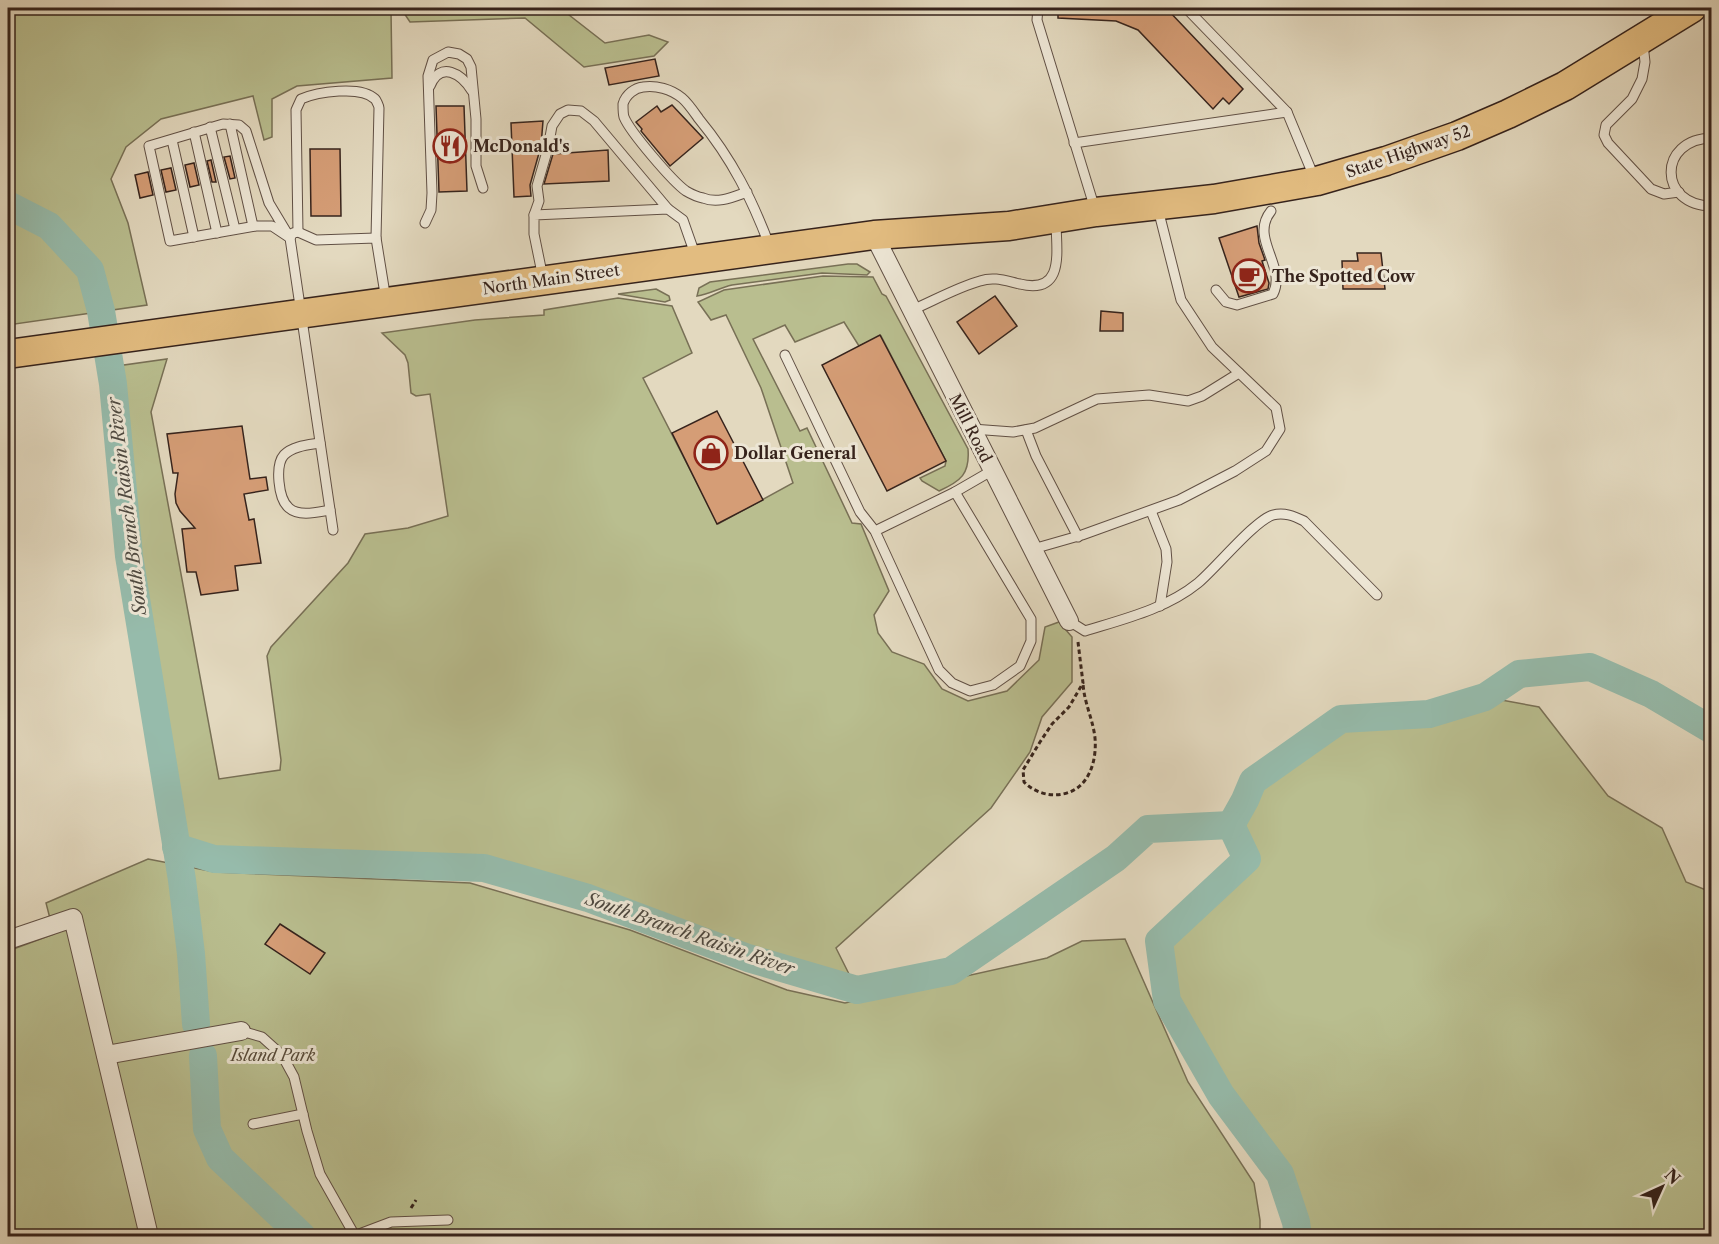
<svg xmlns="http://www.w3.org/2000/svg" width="1719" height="1244" viewBox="0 0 1719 1244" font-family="'Libre Caslon Text',serif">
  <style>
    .green { fill: #b9be8f; stroke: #787056; stroke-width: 1.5 }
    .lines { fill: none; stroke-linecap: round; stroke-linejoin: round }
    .river { stroke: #96bbab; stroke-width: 28 }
    .building { fill: #d59d76; stroke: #36231c; stroke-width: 1.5 }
    .lane-casing { stroke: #615045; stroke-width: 11 }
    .street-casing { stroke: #615045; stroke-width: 20 }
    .primary-casing { stroke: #36231c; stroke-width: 31 }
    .path { stroke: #36231c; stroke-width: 3; stroke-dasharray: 4.5 3; stroke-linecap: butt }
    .lane { stroke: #ede6d5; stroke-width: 9 }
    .street { stroke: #ede6d5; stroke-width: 18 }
    .primary { stroke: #e2bc80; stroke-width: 28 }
    .labels { text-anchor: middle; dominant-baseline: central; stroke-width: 6; stroke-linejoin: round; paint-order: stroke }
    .poi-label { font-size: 16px; font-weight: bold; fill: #36231c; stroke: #ede6d5; text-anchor: start }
    .street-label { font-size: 16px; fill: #36231c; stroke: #ede6d5 }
    .park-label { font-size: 16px; font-style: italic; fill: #574a39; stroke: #ede6d5 }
    .water-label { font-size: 18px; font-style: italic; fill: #4e4940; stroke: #ede6d5 }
  </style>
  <rect width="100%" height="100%" fill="#e3d9bf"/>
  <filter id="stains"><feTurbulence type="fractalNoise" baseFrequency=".00333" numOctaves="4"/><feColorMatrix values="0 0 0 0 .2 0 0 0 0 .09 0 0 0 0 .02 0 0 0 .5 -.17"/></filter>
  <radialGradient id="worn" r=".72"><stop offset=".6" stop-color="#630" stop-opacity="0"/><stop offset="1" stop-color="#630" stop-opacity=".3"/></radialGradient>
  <g class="green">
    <path d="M8,8H560L605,43L649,35L668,42L654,56L584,67L525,18L410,22L404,13L391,10L392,78L297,86L272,99V137L264,140L253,96L161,119L126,147L111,179L128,223L147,305L8,325Z"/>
    <path d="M848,264H857L870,272L867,275L822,273L732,285C719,288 710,294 697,296L699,288L710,282Z"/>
    <path d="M823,276L873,277L882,294L886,296L968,449C970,474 961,481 939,491L922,481L920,478L945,466L946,461L881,336L859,346L844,322L795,342L785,325L753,339L800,431L807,428L852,523L861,524L889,591L874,615L878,633L892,652L924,664L942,689L968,701L1007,691L1039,660L1045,627L1059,622L1072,637V682L1042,717L1030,752L991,808L836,948L857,990L748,958L588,898L484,868L214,859L176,847L129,556L110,367L167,359L151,412L219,779L280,770L281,760L267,656L271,647L348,563L365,534L408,528L448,516L430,394L416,396L411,393L408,363L405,355L382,333L475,320L544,315V310L618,298L672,306L692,353L643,378L718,524L793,483L761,388L726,315L711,320L698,302L724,290Z"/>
    <path d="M656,289L669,296L670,300L665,302L618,294Z"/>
    <path d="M1485,697L1539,707L1608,796L1662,828L1686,882L1711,892V1236H1298L1296,1222L1280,1174L1221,1095L1167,1001L1159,941L1247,859L1231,825L1245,800L1253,781L1341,719L1429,714Z"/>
    <path d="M148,859L215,872L470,883L630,930L787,990L845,1003L1047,958L1082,941L1125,939L1188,1082L1254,1183L1260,1220V1236H8V951L54,934L46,903Z"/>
  </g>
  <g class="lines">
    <g class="river">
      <path d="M8,205L49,226L90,270L101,311L113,384L129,556L182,880L191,954L196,1024"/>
      <path d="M1231,825L1245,800L1253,781L1341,719L1429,714L1485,697L1519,674L1590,667L1651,694L1712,730"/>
      <path d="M1231,825L1247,859L1159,941L1167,1001L1221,1095L1280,1174L1296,1222L1298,1236"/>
      <path d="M176,847L214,859L484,868L588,898L748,958L857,990L951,971L1116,858L1148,829L1231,825"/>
      <path d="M203,1056L207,1129L220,1158L302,1236"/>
    </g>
  </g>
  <g class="building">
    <path d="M1058,8H1166L1243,89L1229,104L1223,98L1213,109L1138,30L1116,21L1058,18Z"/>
    <path d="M655,59L659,76L609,85L605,68Z"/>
    <path d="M672,105L703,138L670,166L641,131L642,129L636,122L657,106L661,112Z"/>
    <path d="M436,106H464L467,191L439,192Z"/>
    <path d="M543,121L541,146L530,185L531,196L514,197L511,123Z"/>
    <path d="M310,149H340L341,216H311Z"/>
    <path d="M608,150L609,181L544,184L553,154Z"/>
    <path d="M230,156L235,178L230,179L224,157Z"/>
    <path d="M211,160L216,182H212L207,161Z"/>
    <path d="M194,163L199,185L190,187L185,165Z"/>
    <path d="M171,168L176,190L166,192L161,170Z"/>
    <path d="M148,172L153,195L140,198L135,175Z"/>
    <path d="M1257,226L1259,243L1265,260L1262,261L1269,283L1268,289L1239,297L1219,238Z"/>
    <path d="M1357,253H1381L1385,289H1343L1342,261H1358Z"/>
    <path d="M995,296L1017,326L979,354L957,322Z"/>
    <path d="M1101,311L1123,313V331H1100Z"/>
    <path d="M880,335L946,461L887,491L822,365Z"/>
    <path d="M717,411L763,500L717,524L672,433Z"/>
    <path d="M242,426L250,479L266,477L268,490L244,494L249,520L254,519L261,563L235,566L238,590L201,595L196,572H187L182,529L195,528L180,511L176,503L175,494L178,473H173L167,434Z"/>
    <path d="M280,924L325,953L310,974L265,944Z"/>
  </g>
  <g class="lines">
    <defs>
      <g id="lane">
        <path d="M1038,8L1037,20L1095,209"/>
        <path d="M1186,8L1287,112L1314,177"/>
        <path d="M1643,44L1645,62L1642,79L1632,99L1606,125L1604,135L1608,143L1651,189L1664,194L1679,192"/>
        <path d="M430,86C440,60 462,74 472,91"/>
        <path d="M223,124L239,125L246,131L269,203L290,238L272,226H256L170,241L149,146Z"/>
        <path d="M230,124L253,226"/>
        <path d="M210,127L235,229"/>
        <path d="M194,132L217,233"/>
        <path d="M1712,138C1657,139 1658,206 1712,206"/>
        <path d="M172,140L194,237"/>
        <path d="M1074,143L1287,112"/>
        <path d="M747,192C733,197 718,204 703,198C698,197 691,194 686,191C673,182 630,132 624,117C623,114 623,107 623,104C626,94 635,88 643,87C656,85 671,89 682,98C688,103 694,112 699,119C732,159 752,199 770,247"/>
        <path d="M534,215L539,201L537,186L548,148L552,126L560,114L568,110L581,111L594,121L668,209"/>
        <path d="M425,223L431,210L432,193L428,76L433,60L448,52L459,54L467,59L471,67L476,119V166L483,188"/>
        <path d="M298,232L296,110L301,99C317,92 361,85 375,99C376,100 379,106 379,108L376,238"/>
        <path d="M543,278L534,234V215L668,209L683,220L696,257"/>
        <path d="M1216,290L1226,302L1237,305L1273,294C1287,266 1249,238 1271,211"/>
        <path d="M912,310C933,301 958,287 980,281C994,276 1006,281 1020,284C1066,295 1056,250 1056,221"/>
        <path d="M785,355L860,512L875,531L939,670L952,683L970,691L993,685L1020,666L1031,641V619L955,492L875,531"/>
        <path d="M972,429L1013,432L1035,428L1097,399L1149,395L1188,401L1202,396L1239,373"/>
        <path d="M1026,430L1036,456L1078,537"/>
        <path d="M320,443C308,445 293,446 284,455C275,465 278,499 289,508C299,517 318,512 330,510"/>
        <path d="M955,492L993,470"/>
        <path d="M1151,511L1166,549L1167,562L1160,606"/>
        <path d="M333,530L290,238L293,233L298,232L316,240L376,238L386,300"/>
        <path d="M1033,549L1082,535L1179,500L1235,471L1266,451L1280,429L1276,408L1212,347L1181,300L1158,209"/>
        <path d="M1069,621L1085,631C1124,619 1166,609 1198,583C1216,568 1255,520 1273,515C1284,512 1294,516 1304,521L1377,595"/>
        <path d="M241,1031L262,1037L282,1055L294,1077L307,1131L320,1174L355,1236"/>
        <path d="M253,1124L303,1114"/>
        <path d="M354,1236L391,1222L448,1220"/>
      </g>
      <g id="street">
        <path d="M874,235L1069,621"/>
        <path d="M8,940L73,918L149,1236"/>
        <path d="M106,1055L241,1031"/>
      </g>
      <path id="primary" d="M8,354L874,235L1009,226L1096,212L1214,199L1317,181L1386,161L1457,136L1508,114L1565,86L1692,8"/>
    </defs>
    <use href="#lane" class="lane-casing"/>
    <use href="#street" class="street-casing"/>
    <use href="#primary" class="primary-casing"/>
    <g class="path">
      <path d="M1078,642L1083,683L1069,707L1052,724L1040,742L1023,770L1024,782C1034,792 1049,797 1063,794C1089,789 1097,761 1095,738C1093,719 1084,703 1083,683"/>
      <path d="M411,1208L416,1200"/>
    </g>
    <use href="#lane" class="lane"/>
    <use href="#street" class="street"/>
    <use href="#primary" class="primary"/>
  </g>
  <defs>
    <symbol id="restaurant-ring" viewBox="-11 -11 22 22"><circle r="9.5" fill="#ede6d5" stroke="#8f2418" stroke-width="1.5"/><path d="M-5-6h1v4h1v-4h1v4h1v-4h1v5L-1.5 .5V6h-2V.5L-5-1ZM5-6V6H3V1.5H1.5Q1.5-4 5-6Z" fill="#8f2418"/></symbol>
    <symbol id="cafe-ring" viewBox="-11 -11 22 22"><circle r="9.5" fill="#ede6d5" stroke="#8f2418" stroke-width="1.5"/><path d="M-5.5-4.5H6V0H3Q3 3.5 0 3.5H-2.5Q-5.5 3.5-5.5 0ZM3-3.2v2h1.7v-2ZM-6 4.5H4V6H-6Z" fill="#8f2418"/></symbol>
    <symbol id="shop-ring" viewBox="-11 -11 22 22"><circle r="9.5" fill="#ede6d5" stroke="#8f2418" stroke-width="1.5"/><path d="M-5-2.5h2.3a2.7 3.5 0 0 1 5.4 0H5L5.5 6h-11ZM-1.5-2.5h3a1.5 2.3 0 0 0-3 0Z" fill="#8f2418"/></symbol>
  </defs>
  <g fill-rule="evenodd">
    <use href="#restaurant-ring" x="431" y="127" width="38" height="38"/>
    <use href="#cafe-ring" x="1230" y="257" width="38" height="38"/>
    <use href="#shop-ring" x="692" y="434" width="38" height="38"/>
  </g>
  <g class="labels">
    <g class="poi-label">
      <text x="473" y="146">McDonald's</text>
      <text x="1272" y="276">The Spotted Cow</text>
      <text x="734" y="453">Dollar General</text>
    </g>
    <g class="street-label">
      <text transform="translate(1408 151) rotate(-19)">State Highway 52</text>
      <text transform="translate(551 279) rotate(-8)">North Main Street</text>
      <text transform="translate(971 428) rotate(63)">Mill Road</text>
    </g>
    <g class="park-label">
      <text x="273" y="1055">Island Park</text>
    </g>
    <g class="water-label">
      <text transform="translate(127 506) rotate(-97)">South Branch Raisin River</text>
      <text transform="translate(690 934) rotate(19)">South Branch Raisin River</text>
    </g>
  </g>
  <rect width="1719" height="1244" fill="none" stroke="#e3d9bf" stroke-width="30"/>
  <rect x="9" y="9" width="1701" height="1226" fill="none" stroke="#36231c" stroke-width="3"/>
  <rect x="15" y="15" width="1689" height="1214" fill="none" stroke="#36231c" stroke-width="1.5"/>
  <g transform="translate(1662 1187) rotate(45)" stroke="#ede6d5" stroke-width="4.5" paint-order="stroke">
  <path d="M0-4.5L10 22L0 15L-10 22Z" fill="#36231c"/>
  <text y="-9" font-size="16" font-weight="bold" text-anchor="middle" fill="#36231c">N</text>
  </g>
  <rect width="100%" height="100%" filter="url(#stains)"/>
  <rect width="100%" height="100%" fill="url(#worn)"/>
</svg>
